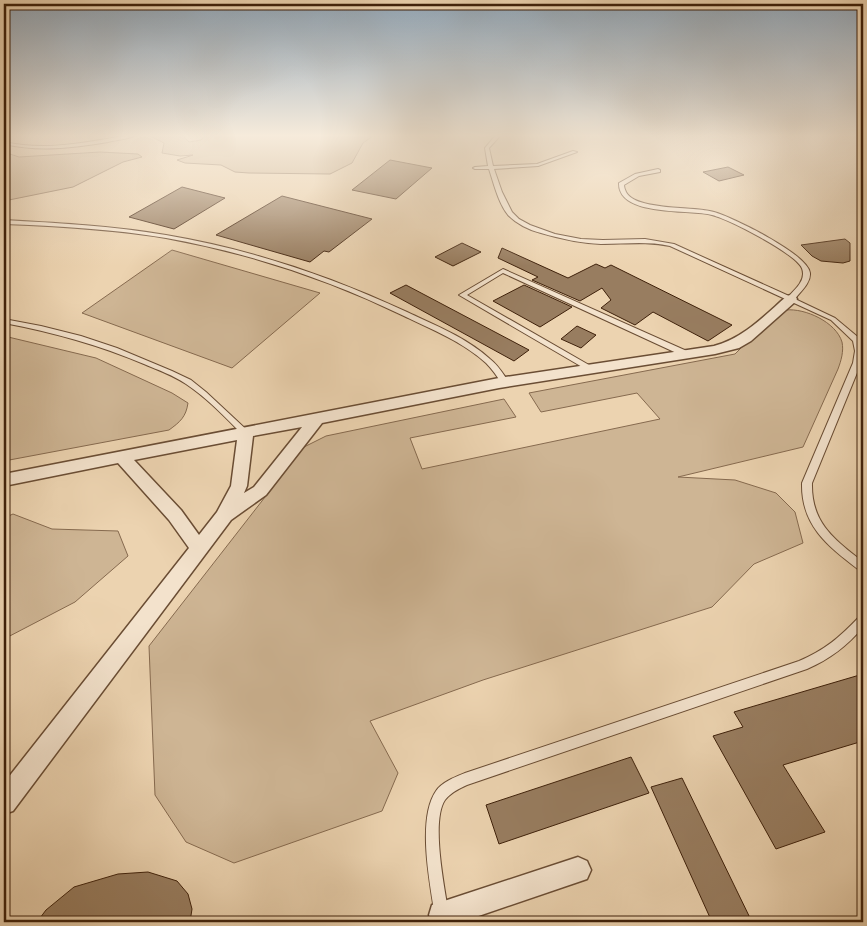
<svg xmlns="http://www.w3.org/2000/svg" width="867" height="926" viewBox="0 0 867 926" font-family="Vollkorn,serif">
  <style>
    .green { fill: #ceb594; stroke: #866a4f }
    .building { fill: #987d60; stroke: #3e200a }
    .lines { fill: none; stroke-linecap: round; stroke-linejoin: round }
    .lane-casing { stroke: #6a4d34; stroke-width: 2 }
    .street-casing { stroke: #6a4d34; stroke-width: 3 }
    .lane { fill: #f3e2cc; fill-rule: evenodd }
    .street { fill: #f3e2cc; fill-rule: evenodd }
  </style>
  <rect width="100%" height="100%" fill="#ecd3b0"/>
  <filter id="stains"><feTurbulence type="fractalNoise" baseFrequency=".004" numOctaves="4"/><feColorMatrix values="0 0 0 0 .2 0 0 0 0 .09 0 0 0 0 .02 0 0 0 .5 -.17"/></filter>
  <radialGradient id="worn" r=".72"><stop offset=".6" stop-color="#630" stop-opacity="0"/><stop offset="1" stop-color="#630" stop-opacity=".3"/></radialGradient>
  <g class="green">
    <path d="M150,136H183L189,142L201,140L204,136H373L363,143L352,163L330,174L249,173L235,172L221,165L185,163L177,160L193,155L180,156L162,153L164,143Z"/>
    <path d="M4,152L19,157L100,152L138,154L142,157L123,162L73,187L4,201Z"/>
    <path d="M172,250L320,293L232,368L82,313Z"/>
    <path d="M786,310C805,308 836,322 842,342C844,351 841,361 838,369L803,447L678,477L735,480L776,493L795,512L803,543L754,564L712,607L483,680L370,721L398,773L382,811L234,863L186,842L155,795L149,646L304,447L326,436L504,399L516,417L410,438L422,469L660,419L637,393L541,412L529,393L735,354L756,333Z"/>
    <path d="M4,336L96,358L172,393L188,403C186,417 180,422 169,430L4,461Z"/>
    <path d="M13,514L52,529L118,531L128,556L75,602L4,639V518Z"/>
  </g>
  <g class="building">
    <path d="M390,160L432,168L396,199L352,190Z"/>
    <path d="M728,167L744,175L719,181L703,172Z"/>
    <path d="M182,187L225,198L174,229L129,217Z"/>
    <path d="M282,196L372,219L329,252L324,251L310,262L216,235Z"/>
    <path d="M845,239L850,243V261L843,263L821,261L812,256L801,245Z"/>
    <path d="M462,243L481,252L453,266L435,257Z"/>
    <path d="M502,248L568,278L596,264L605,268L611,265L732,325L708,341L653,312L635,325L601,308L611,300L602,288L580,301L532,280L538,277L498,258Z"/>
    <path d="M406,285L529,350L514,361L390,293Z"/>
    <path d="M524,285L572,307L540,327L493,301Z"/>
    <path d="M577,326L596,335L581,348L561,339Z"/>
    <path d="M863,674V741L783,765L825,832L776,849L713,736L743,727L734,712Z"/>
    <path d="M631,757L649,793L499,844L486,805Z"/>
    <path d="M682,778L752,922H712L651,787Z"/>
    <path d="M148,872L177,881L188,894L192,909L190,922H37L46,910L74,887L118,874Z"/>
  </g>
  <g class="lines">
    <defs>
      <g id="lane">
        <path d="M124,136H134C127,139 116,140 108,142C73,148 39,152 4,144V142C45,151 83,143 124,136Z"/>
        <path d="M495,136H500L489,148L493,166L537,164L573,151L577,152L538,166L494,169L502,192L512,212L519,219L530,225L555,234L581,239L603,240L645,239L674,244L789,296C794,290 803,283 803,274C803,270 802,267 799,264C787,250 731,220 712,215C690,209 618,217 619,183L635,174L658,169L660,170V172L639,176L624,185C624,187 625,190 626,192C636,211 694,206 714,212C732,217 808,254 810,273C811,283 800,292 795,299L835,318L859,338L863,351L861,363L812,483C811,523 834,539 863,562V571L859,570C828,546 801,526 802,483L853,363L855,351L853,341L831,320L670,246C647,241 625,244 601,244C581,243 561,239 541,233C529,230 517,224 508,215C498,202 494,184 489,169H475L473,168L475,167L488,166L485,148Z"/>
        <path d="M4,220C58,223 113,226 166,235C250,249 330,276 407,312C435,325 467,338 490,359C498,365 503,374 509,382L508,384H502C497,376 492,369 486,363C463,342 431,329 404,316C328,279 249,253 166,238C113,229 58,226 4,224Z"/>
        <path d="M503,269L689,352L690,354L689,356H683L503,273L467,295L596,369L595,371H589L459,295Z"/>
        <path d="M4,319L41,326L81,336L117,348L172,371L191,380L206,392L250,433L249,435H243C225,417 207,398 186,384C173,375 158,370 144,364C99,345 52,332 4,323Z"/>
        <path d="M863,615V627C847,646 830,659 807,669L467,785C460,788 450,793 445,800C430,822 446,895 450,922H436C431,889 416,820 436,791C442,782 455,777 465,773L799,661C825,650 840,637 859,617Z"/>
      </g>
      <g id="street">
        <path d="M791,295L795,296L797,299L795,302L751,341L739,348L715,354L499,388L322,423L266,495L231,520L13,811L4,814V783L189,548L169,520L118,463L4,486V474L499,378L714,346C744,338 764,316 787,296ZM302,427L254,487L244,493L247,486L253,436ZM237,440L231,486L217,512L199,535L181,510L134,460Z"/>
        <path d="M578,857L587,861L591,870L587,879L461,922H432L429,915L432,905Z"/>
      </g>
    </defs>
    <use href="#lane" class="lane-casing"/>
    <use href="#street" class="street-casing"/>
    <use href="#lane" class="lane"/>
    <use href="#street" class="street"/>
  </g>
  <linearGradient id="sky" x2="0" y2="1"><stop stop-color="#92a8bb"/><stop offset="0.51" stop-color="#f6ebdb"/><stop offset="1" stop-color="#f6ebdb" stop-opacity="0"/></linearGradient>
  <rect width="867" height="266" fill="url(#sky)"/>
  <rect width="867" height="926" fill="none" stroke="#ecd3b0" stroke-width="20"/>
  <rect x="5" y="5" width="857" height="916" fill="none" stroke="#3e200a" stroke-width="2.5"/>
  <rect x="10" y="10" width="847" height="906" fill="none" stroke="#3e200a"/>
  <rect width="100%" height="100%" filter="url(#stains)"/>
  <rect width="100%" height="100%" fill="url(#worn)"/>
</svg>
